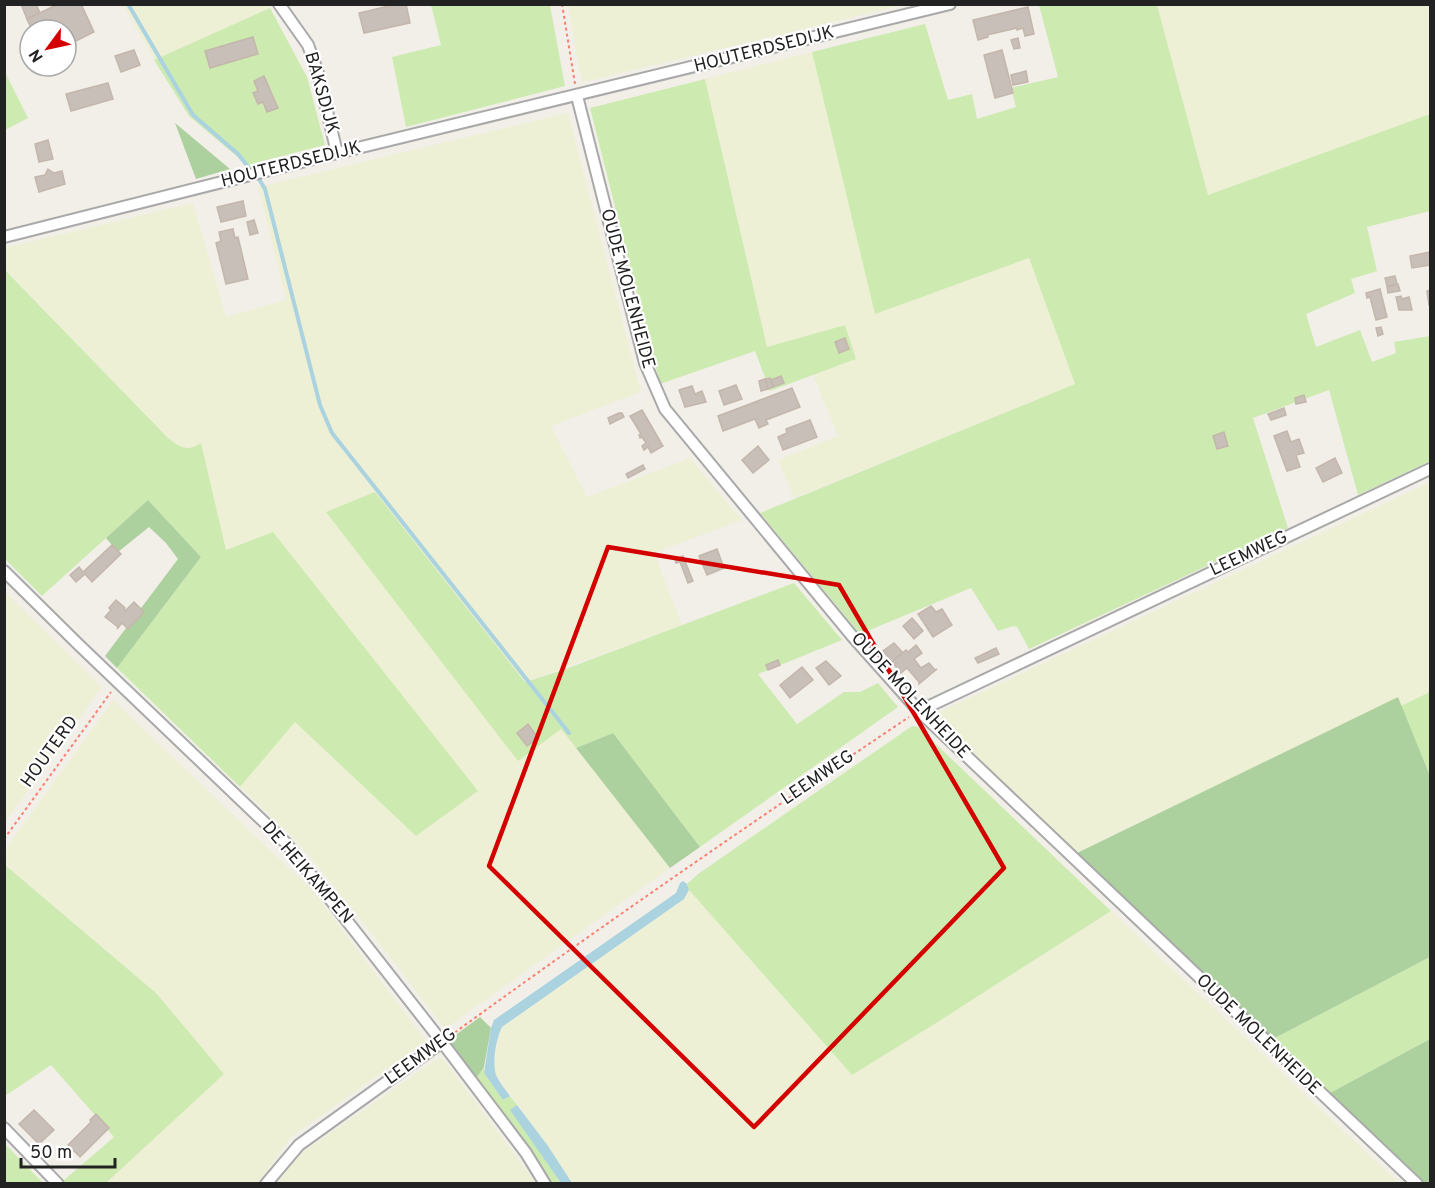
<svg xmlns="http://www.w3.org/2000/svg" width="1435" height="1188" viewBox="0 0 1435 1188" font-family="Overpass,sans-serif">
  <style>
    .farmland { fill: #eef0d5 }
    .grass { fill: #cdebb0 }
    .forest { fill: #add19e }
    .water { fill: #aad3df }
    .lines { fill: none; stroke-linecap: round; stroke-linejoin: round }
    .stream { stroke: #aad3df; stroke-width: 4 }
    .building { fill: #c7bfb8; stroke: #c4b6ab; stroke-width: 1.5 }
    .street-casing { stroke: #a9a9a9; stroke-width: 14 }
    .path { stroke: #fa8072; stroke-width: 2; stroke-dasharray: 3 3; stroke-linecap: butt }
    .street { stroke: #fff; stroke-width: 10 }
    .marked { fill: none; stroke: #d40000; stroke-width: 4.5; stroke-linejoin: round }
    .labels { text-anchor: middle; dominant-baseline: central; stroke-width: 4.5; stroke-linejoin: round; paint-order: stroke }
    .street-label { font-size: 18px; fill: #222; stroke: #fff }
  </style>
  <rect width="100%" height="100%" fill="#f2efe9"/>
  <g class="farmland">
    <path d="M268,4L270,8L154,60L123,5Z"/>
    <path d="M568,5V4L903,5L588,81H583L580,74Z"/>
    <path d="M1157,5H1430V114L1208,195Z"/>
    <path d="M812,52L875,313L1029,258L1075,384L794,498L778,460L838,436L813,375L856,359L845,325L767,347L705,79Z"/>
    <path d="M568,113L641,392L551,426L587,497L690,458L742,520L654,553L682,625L525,682L375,492L670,868L445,1029L383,948L312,859L294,839L240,787L295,722L416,836L477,791L273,532L226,550L200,444L194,448L179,447L167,437L5,269L4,248L193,203L226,317L286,300L258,187Z"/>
    <path d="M1430,482V692L1401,706L1398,698L1077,853L941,725L933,715Z"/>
    <path d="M5,592L102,687L5,822Z"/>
    <path d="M113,700L313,891L426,1041L291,1137L258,1183H106L223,1074L156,993L5,864V850Z"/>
    <path d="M689,890L852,1075L933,1025L1111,911L1399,1183H572L548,1146L497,1077L494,1068L499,1033L502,1027L684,899Z"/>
    <path d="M438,1058L443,1059L536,1183L277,1184L296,1157Z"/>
  </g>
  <g class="grass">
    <path d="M431,5H550L565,86L406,127L392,57L441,45Z"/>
    <path d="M1039,5H1157L1208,195L1430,114V211L1367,227L1377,271L1351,279L1355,293L1306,314L1316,347L1360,330L1372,362L1396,353L1394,342L1430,336V461L1358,495L1329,390L1253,418L1288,528L1029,649L1017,627L1014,626L998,631L971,588L860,634L760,513L1075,384L1029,258L875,314L812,52L925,24L948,100L972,94L977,119L1016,107L1011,88L1058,77Z"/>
    <path d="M270,8L307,77L325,145L247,165L189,116L154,60Z"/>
    <path d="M4,70L28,118L5,130H4Z"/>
    <path d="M705,79L767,347L845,325L856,359L770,391L755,351L660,384L590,108Z"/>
    <path d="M4,269L167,437C178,446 187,453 201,443L226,550L273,532L478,791L416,836L295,722L240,787L117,668L201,557L148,500L42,596L5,559Z"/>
    <path d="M375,492L525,682L563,670L794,583L842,640L758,674L797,724L844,692H860L878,683L898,707L700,847L613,733L576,748L561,729L518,761L326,512Z"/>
    <path d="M1430,692V776L1401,706Z"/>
    <path d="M912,726L918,727L1111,911L933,1025L852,1075L697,899L689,890L687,884L698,874Z"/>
    <path d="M4,864L156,993L224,1074L106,1183H65L63,1181L114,1137L51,1065L5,1096Z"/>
    <path d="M1430,957V1039L1330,1093L1273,1039Z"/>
    <path d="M484,1067V1073L503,1100L510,1096L517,1105L511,1110L561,1183H549L475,1080Z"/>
    <path d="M4,1143L43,1183H5Z"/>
  </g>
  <g class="forest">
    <path d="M175,123L230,169L196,179Z"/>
    <path d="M148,500L201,557L117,668L105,656L178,559L166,543L149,527L118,552L106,538Z"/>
    <path d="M1398,697L1430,776V957L1273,1039L1077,853Z"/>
    <path d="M613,733L700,847L670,868L576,748Z"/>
    <path d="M480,1017L491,1028L484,1067L475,1080L449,1046L454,1036Z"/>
    <path d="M1430,1039V1181L1425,1184L1330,1093Z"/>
  </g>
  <g class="water">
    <path d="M683,881L687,884L689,890L684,899L502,1027C496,1039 492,1062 496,1075C499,1082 505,1089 510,1096L503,1100L484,1073L491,1028L494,1020L676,893L680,883Z"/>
    <path d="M517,1105L548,1146L572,1183H561L510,1110Z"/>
  </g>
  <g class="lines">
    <g class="stream">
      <path d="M128,4L193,115L238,154L249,168"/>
      <path d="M259,179L265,189L320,405L332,433L569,733"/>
    </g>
  </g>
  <g class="building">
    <path d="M21,4H36L40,13L27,19Z"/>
    <path d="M58,4H81L94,32L66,46V30H32L27,19Z"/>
    <path d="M397,4H406L410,23L364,33L359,13Z"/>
    <path d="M1028,7L1034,34L1025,36L1023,28L1017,30V28L987,35L988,37L978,40L973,20Z"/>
    <path d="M253,37L258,54L210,68L205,51Z"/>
    <path d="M1018,38L1020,48L1014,49L1011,40Z"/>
    <path d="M134,50L140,65L121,72L115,56Z"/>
    <path d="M1002,50L1013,93L995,98L984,55Z"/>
    <path d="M1026,71L1028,82L1013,85L1011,75Z"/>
    <path d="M264,76L278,108L267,112L263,102L258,104L253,93L258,91L254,81Z"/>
    <path d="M108,83L113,99L71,111L66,94Z"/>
    <path d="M48,140L53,159L39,162L35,144Z"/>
    <path d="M48,169L54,173L62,171L65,184L39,192L35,177L45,175Z"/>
    <path d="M243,201L246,216L221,222L217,207Z"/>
    <path d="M254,220L258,233L250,235L247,222Z"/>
    <path d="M233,229L235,238L238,237L248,279L226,284L216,243L221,241L219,232Z"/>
    <path d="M1430,252V265L1412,268L1410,256Z"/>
    <path d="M1395,276L1397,284L1387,286L1385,278Z"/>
    <path d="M1398,284L1400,291L1388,293L1387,287Z"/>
    <path d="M1380,289L1387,317L1376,320L1370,297L1367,298L1366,293Z"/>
    <path d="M1430,290V305H1429L1427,291Z"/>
    <path d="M1401,296L1402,299L1409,297L1412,310H1399L1396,297Z"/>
    <path d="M1381,327L1383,334L1378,336L1376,328Z"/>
    <path d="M845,338L849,349L839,353L835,342Z"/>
    <path d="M781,376L784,383L773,387L771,380Z"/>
    <path d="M770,378L773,387L768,389L765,379Z"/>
    <path d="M765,379L768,389L761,391L759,381Z"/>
    <path d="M736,385L742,399L724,405L719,391Z"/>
    <path d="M692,386L695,394L702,391L706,402L685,407L679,390Z"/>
    <path d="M792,388L800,407L766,420L768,424L759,428L755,419L723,431L718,416Z"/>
    <path d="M1304,395L1306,402L1296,404L1295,398Z"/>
    <path d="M1284,408L1286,415L1271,420L1268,414Z"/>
    <path d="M642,410L663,446L651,453L648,447L644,450L642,446L646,443L642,437L640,438L639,435L641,434L630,416Z"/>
    <path d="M619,413H622L624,417L610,424L608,418Z"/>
    <path d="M810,420L817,437L783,450L778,437L787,433L786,429Z"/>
    <path d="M1287,431L1291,442L1299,439L1304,453L1296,455L1300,467L1287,471L1274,436Z"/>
    <path d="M1224,432L1228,446L1217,449L1213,436Z"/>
    <path d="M758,446L769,460L753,473L742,460Z"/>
    <path d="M1335,458L1342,473L1323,482L1316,468Z"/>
    <path d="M643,465L645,469L628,478L626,474Z"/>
    <path d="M112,545L121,554L92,582L85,574L76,582L70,575L79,567L83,572Z"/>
    <path d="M717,549L724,568L707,575L699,556Z"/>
    <path d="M683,556L693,581L688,583L680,562L676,563L675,559Z"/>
    <path d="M116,600L125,608L124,610L125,611L134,602L144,612L128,629L122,623L117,629L118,627L105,617L111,610L109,608Z"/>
    <path d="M931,606L936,612L942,609L952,625L933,637L918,614Z"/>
    <path d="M912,618L923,631L914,639L903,626Z"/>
    <path d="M894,643L903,653L892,662L883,651Z"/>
    <path d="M916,645L922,653L914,659L921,668L929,663L935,670L937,669L919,684V682L907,668L901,673L892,662L906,650L908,652Z"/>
    <path d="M996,648L999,654L978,663L975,658Z"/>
    <path d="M778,660L780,665L768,670L766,665Z"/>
    <path d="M826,661L841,676L829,685L816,668Z"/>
    <path d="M802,667L813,680L790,698L780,685Z"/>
    <path d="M528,724L538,738L527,746L517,733Z"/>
    <path d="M34,1110L54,1130L39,1144L19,1124Z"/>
    <path d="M96,1114L109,1128L80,1157L68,1145L91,1122L90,1120Z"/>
  </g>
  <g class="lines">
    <defs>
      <g id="street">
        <path d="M279,4L308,45L318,73L337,153"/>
        <path d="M577,96L645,363L665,409L853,637L919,711L1417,1184"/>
        <path d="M4,237L337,153L950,4"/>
        <path d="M4,571L80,646L286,843L442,1042L526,1153L545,1184"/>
        <path d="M919,711L1430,469"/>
        <path d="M4,1128L58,1184"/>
        <path d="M266,1184L299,1145L442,1042"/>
      </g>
    </defs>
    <use href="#street" class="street-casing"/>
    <g class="path">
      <path d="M562,4L575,84"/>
      <path d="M4,839L111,692"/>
      <path d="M450,1036C601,926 754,821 909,717"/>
    </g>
    <use href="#street" class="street"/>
  </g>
  <path class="marked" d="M608,547L839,585L1004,868L754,1127L489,866Z"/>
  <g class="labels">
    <g class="street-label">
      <text transform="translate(764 50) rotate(-14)">HOUTERDSEDIJK</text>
      <text transform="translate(321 93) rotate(74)">BAKSDIJK</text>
      <text transform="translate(291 165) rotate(-14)">HOUTERDSEDIJK</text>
      <text transform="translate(627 289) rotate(75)">OUDE MOLENHEIDE</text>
      <text transform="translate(1249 554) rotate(-25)">LEEMWEG</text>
      <text transform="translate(910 696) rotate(47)">OUDE MOLENHEIDE</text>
      <text transform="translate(50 752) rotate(-54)">HOUTERD</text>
      <text transform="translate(818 778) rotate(-34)">LEEMWEG</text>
      <text transform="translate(307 873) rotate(49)">DE HEIKAMPEN</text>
      <text transform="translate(1258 1035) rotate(44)">OUDE MOLENHEIDE</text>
      <text transform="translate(421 1057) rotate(-36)">LEEMWEG</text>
    </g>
  </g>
  <rect width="1435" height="1188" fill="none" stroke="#222222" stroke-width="12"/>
  <g transform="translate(48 48) rotate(237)"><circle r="28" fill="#ffffff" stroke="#a7a7a7" stroke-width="1.5"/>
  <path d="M0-4.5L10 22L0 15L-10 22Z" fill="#d40000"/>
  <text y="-9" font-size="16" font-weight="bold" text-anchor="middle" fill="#222222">N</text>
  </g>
  <path d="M21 1158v9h94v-9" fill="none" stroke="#222222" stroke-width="3"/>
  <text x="30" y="1158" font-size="18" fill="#222222" stroke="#ffffff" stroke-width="4.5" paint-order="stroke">50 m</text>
</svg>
